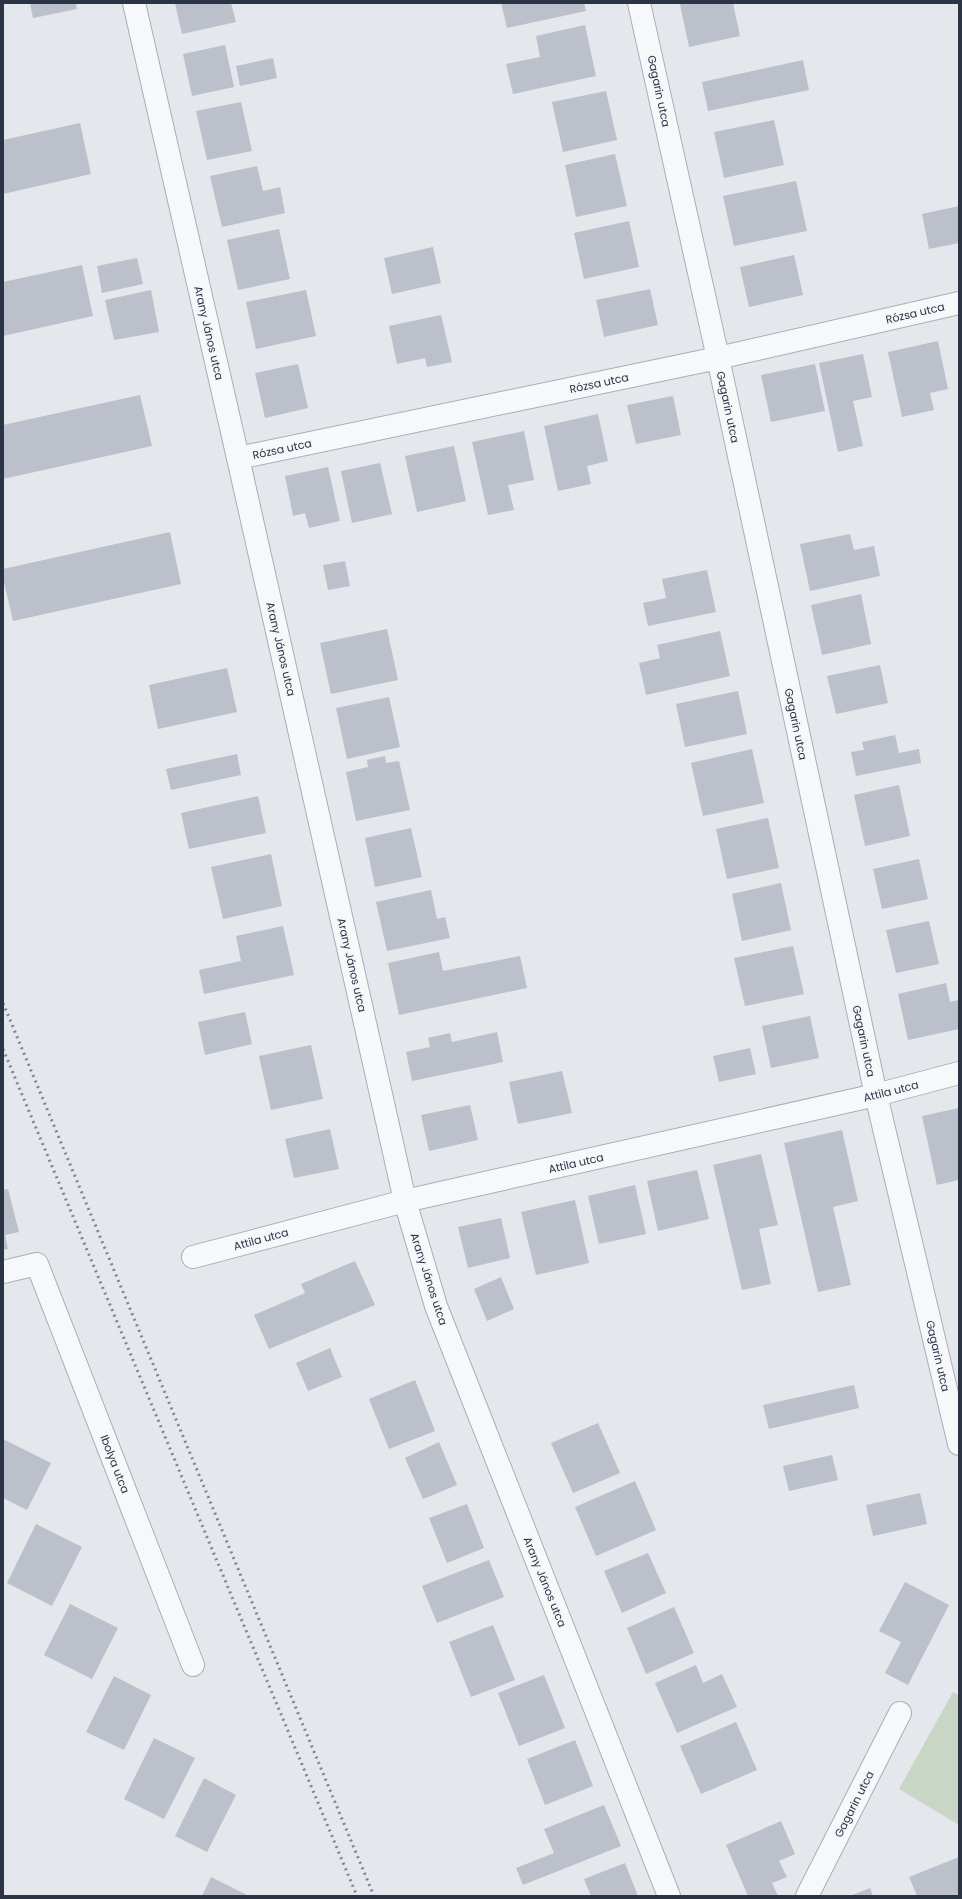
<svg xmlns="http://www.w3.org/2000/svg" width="962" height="1899" viewBox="0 0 962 1899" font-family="Poppins,sans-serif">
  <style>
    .green { fill: #c9d6c5 }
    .building { fill: #bbc0ca }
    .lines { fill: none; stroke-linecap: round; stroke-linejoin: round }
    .minor-casing { stroke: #a9aeb7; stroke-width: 24 }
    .minor { stroke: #f7f8fa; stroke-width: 22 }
    .rail { stroke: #7d8696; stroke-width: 3; stroke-dasharray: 2 4; stroke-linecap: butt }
    .labels { text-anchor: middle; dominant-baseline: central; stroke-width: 3; stroke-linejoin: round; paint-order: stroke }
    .street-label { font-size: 11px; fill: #2b3445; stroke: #f4f6f9 }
  </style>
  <rect width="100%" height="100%" fill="#e4e7ec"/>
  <path class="green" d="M953,1692L959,1695V1825L899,1789Z"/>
  <g class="building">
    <path d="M30,3H76L77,9L33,18Z"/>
    <path d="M175,3H231L236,22L182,34Z"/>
    <path d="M501,3H584L586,11L507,28Z"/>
    <path d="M685,3H733L740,36L689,47L680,4Z"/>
    <path d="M585,25L596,76L513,94L506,64L540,57L536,36Z"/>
    <path d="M225,45L234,87L192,96L183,54Z"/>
    <path d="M273,58L277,78L240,86L236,66Z"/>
    <path d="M803,60L809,90L708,111L702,82Z"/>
    <path d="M606,91L617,140L563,152L552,102Z"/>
    <path d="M241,102L252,151L207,160L196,111Z"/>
    <path d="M774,120L784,165L724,178L714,132Z"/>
    <path d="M80,123L91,174L3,194V140Z"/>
    <path d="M615,154L627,206L576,217L565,165Z"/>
    <path d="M257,166L263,191L280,187L285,213L222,227L210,176Z"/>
    <path d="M796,181L807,231L734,246L723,196Z"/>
    <path d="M959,206V243L929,249L922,214Z"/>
    <path d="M629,221L639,267L584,279L574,233Z"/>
    <path d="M279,229L290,279L238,290L227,240Z"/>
    <path d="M433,247L441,283L392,294L384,258Z"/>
    <path d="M794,255L803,295L749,307L740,267Z"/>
    <path d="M137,258L143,284L102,293L97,266Z"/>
    <path d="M82,265L93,316L3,336V282Z"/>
    <path d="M650,289L658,325L604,337L596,300Z"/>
    <path d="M151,290L159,332L114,340L105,300Z"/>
    <path d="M306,290L316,336L256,349L246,302Z"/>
    <path d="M441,315L452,362L427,367L425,358L397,364L389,326Z"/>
    <path d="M938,341L948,389L930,393L934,410L902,417L888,352Z"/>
    <path d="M863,354L872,397L853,401L863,446L838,452L819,363Z"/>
    <path d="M298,364L308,408L265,418L255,373Z"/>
    <path d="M815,364L825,411L771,422L761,375Z"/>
    <path d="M140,395L152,446L3,479V425Z"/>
    <path d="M673,396L681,435L636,444L627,405Z"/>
    <path d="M598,414L608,461L587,466L591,484L558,491L544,426Z"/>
    <path d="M524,431L534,480L508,485L514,510L488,515L472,442Z"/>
    <path d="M454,446L466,501L417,512L405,456Z"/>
    <path d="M380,463L392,514L352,523L341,471Z"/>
    <path d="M328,467L340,521L309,528L305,513L293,516L285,476Z"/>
    <path d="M170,532L181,584L13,621L3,578V569Z"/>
    <path d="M850,534L854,550L874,546L880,576L810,591L800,544Z"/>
    <path d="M345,561L350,586L328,590L323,565Z"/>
    <path d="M707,570L716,612L648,626L643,603L666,598L662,579Z"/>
    <path d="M861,594L871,644L822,655L811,605Z"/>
    <path d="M387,629L398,680L331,694L320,643Z"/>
    <path d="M720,631L730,676L646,695L639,663L660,658L657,645Z"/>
    <path d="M880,665L888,703L836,714L827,676Z"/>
    <path d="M227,668L237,712L158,729L149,685Z"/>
    <path d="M738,691L747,734L685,747L676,704Z"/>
    <path d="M389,697L400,747L347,759L336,708Z"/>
    <path d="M895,735L899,753L919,749L921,763L856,776L851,752L864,750L862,742Z"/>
    <path d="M752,749L764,803L703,816L691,763Z"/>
    <path d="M237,754L241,775L171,790L166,769Z"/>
    <path d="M385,756L386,763L399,761L410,810L356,821L346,772L368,767L367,760Z"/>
    <path d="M899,785L910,836L865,846L854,795Z"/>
    <path d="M258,796L266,833L189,849L181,813Z"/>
    <path d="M768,818L779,868L727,879L716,829Z"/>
    <path d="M411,828L422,877L375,887L365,838Z"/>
    <path d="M271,854L282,906L223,919L211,867Z"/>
    <path d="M919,859L928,899L882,909L873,869Z"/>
    <path d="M781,883L791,930L742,941L732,894Z"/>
    <path d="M431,890L437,919L445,917L450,938L387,951L376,902Z"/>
    <path d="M929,921L939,964L896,973L886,930Z"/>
    <path d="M283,926L294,975L204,994L199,970L241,961L236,936Z"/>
    <path d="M793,946L804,994L745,1006L734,958Z"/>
    <path d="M439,952L443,971L520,956L527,988L399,1015L388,963Z"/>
    <path d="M946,983L950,1002L959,1000V1029L908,1040L898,994Z"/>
    <path d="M245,1012L252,1044L205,1055L198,1022Z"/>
    <path d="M810,1016L819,1058L771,1068L762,1026Z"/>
    <path d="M497,1032L503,1062L412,1081L406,1052L430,1047L428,1038L450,1033L452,1042Z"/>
    <path d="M311,1045L323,1099L271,1110L259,1056Z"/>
    <path d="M750,1048L756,1074L719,1082L713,1056Z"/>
    <path d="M562,1071L572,1113L518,1124L509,1082Z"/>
    <path d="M470,1105L478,1140L429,1151L421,1115Z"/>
    <path d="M959,1108V1180L937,1185L922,1116Z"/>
    <path d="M330,1129L339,1169L294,1178L285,1139Z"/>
    <path d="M842,1130L858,1201L833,1207L851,1285L818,1292L784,1143Z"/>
    <path d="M761,1154L778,1225L759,1229L771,1284L742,1290L713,1165Z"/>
    <path d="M697,1170L709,1219L658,1231L647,1181Z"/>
    <path d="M635,1185L646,1234L599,1244L588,1196Z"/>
    <path d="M8,1189L19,1232L5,1235L8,1249L3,1250V1190Z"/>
    <path d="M575,1200L589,1263L536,1275L521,1212Z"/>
    <path d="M501,1218L510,1258L468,1268L458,1227Z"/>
    <path d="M355,1261L375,1305L269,1349L254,1315L305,1293L301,1284Z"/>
    <path d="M501,1277L514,1309L487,1321L474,1289Z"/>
    <path d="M330,1348L342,1377L308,1391L296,1363Z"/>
    <path d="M415,1380L435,1431L389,1449L369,1399Z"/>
    <path d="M854,1385L859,1408L769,1429L763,1405Z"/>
    <path d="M598,1423L620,1473L573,1493L551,1443Z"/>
    <path d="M3,1439L51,1463L27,1510L3,1498Z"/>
    <path d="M439,1442L457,1485L423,1499L405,1458Z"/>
    <path d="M832,1455L838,1480L789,1491L783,1466Z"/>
    <path d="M635,1481L656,1530L596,1556L575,1507Z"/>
    <path d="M920,1493L927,1524L873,1536L866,1505Z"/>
    <path d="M467,1504L484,1548L447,1563L429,1518Z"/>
    <path d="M36,1524L82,1547L52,1606L7,1583Z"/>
    <path d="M648,1553L666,1593L622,1613L604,1571Z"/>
    <path d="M489,1560L504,1597L437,1623L422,1586Z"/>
    <path d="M905,1582L949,1605L908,1685L885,1673L901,1642L879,1631Z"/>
    <path d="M70,1604L118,1628L92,1679L44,1655Z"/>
    <path d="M674,1607L694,1653L646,1674L627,1628Z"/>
    <path d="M493,1625L515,1680L471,1697L449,1642Z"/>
    <path d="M696,1665L703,1683L722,1674L737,1707L677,1733L655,1683Z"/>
    <path d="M544,1675L565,1728L519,1746L498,1693Z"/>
    <path d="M114,1676L151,1695L124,1750L86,1732Z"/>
    <path d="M736,1722L757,1770L701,1794L680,1746Z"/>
    <path d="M154,1738L195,1758L164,1819L124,1799Z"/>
    <path d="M575,1740L593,1786L545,1805L527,1759Z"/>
    <path d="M204,1778L236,1795L207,1852L175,1836Z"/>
    <path d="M604,1805L621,1846L523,1885L516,1868L554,1853L544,1829Z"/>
    <path d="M781,1821L795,1854L779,1861L787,1877L772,1883L778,1896H748L726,1845Z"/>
    <path d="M959,1857V1896H917L909,1877Z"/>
    <path d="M625,1863L638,1896H591L584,1879Z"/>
    <path d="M211,1877L249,1896H202Z"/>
    <path d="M870,1888L873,1896H850Z"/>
  </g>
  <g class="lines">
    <defs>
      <g id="minor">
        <path d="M134,3L238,458L405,1201L436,1306L669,1896"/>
        <path d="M639,3L718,358L876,1095L959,1444"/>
        <path d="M238,458L718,358L959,303"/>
        <path d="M193,1257L405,1201L876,1095L959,1073"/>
        <path d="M3,1272L37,1264L193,1665"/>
        <path d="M807,1896L900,1713"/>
      </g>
    </defs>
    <use href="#minor" class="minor-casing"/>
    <use href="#minor" class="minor"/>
    <g class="rail">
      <path d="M3,1003L374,1896"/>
      <path d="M3,1049L357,1896"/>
    </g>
  </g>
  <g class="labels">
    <g class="street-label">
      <text transform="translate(659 91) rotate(78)">Gagarin utca</text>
      <text transform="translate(915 313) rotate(-13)">Rózsa utca</text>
      <text transform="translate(209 333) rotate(77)">Arany János utca</text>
      <text transform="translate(599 383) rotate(-12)">Rózsa utca</text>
      <text transform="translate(728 407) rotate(78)">Gagarin utca</text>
      <text transform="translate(282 449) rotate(-12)">Rózsa utca</text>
      <text transform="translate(281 649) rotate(77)">Arany János utca</text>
      <text transform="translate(796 724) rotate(78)">Gagarin utca</text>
      <text transform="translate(352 965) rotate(77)">Arany János utca</text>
      <text transform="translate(864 1041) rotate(78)">Gagarin utca</text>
      <text transform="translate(891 1091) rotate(-14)">Attila utca</text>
      <text transform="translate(576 1163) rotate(-13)">Attila utca</text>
      <text transform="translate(261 1239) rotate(-15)">Attila utca</text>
      <text transform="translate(429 1279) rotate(72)">Arany János utca</text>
      <text transform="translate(938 1356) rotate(77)">Gagarin utca</text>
      <text transform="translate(115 1464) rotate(69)">Ibolya utca</text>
      <text transform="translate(545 1582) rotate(68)">Arany János utca</text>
      <text transform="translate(854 1804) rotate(-63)">Gagarin utca</text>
    </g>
  </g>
  <rect width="962" height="1899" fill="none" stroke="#2b3445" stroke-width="8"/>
</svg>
